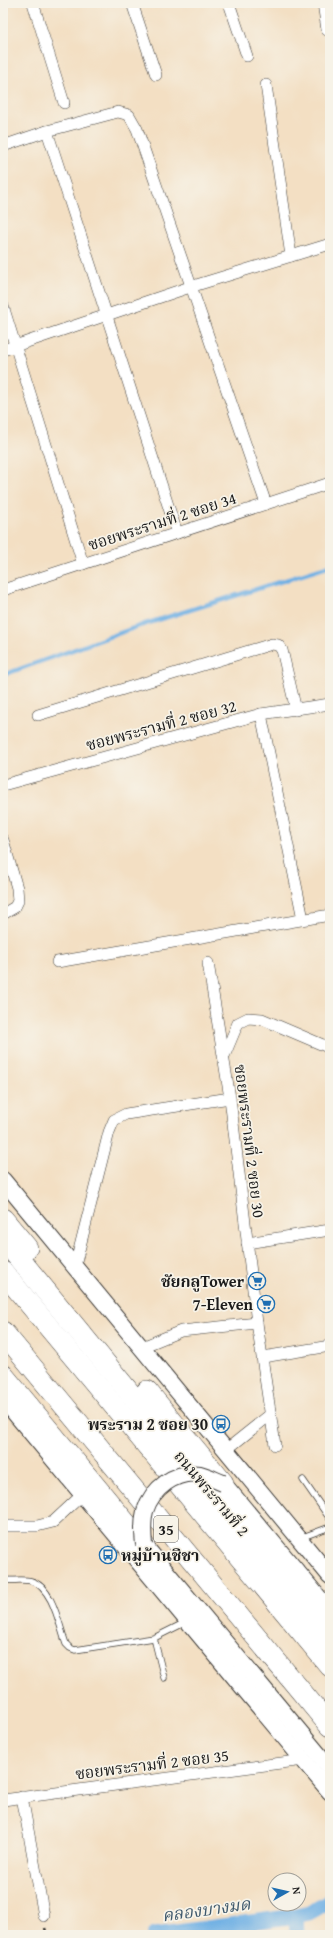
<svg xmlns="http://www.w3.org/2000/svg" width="333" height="1938" viewBox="0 0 333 1938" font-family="'Gentium Book Plus','Noto Serif Thai',serif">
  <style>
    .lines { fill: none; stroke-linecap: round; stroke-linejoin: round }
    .stream { stroke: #71b1e4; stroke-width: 4.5 }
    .canal { stroke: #71b1e4; stroke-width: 15 }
    .lane-casing { stroke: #3c3935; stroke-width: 7 }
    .street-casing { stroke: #3c3935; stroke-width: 12 }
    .secondary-casing { stroke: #3c3935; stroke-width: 18 }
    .highway-casing { stroke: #3c3935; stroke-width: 22 }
    .path { stroke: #3c3935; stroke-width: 2.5; stroke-dasharray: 3 3; stroke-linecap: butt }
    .lane { stroke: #fff; stroke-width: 5.5 }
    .street { stroke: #fff; stroke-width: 11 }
    .secondary { stroke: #fff; stroke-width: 16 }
    .highway { stroke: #fff; stroke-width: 21 }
    .secondary-bridge-casing { stroke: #3c3935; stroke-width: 18; stroke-linecap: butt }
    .secondary-bridge { stroke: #fff; stroke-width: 16 }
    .labels { text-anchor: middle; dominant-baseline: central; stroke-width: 3.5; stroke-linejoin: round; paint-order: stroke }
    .shield { fill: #f7f3e8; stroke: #5e5c59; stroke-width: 1 }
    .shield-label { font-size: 15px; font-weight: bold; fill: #1c1c1c }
    .street-label { font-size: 16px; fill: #1c1c1c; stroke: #f7f3e8 }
    .poi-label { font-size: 16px; font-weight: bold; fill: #1c1c1c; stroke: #f7f3e8; text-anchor: end }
    .water-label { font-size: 17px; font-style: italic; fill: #3e586c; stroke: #f7f3e8 }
  </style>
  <rect width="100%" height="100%" fill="#f7f3e8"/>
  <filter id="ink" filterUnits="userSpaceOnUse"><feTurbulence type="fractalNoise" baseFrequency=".025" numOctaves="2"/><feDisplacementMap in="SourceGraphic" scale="8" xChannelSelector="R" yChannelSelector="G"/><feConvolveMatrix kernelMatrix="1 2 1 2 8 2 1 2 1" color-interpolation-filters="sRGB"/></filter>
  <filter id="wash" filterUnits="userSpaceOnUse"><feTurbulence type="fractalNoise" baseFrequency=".012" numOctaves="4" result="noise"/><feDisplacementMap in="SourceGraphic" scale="16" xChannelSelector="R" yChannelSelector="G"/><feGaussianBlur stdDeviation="0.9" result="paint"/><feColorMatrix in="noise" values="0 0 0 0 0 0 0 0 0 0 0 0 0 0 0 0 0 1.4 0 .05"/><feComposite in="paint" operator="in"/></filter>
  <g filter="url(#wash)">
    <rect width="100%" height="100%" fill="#f3dfc3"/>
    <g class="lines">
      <path class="stream" d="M3,675L142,625L330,566"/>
      <g class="canal">
        <path d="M296,1916L297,1935"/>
        <path d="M155,1935L296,1916L309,1913L330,1901"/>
      </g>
    </g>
  </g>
  <g filter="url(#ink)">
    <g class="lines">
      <defs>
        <g id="lane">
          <path d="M303,1480L330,1519"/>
          <path d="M300,1538L330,1527"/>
          <path d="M3,1580C12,1581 23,1579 31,1581C53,1587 59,1625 66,1644L70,1648L75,1650L154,1638L186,1622"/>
          <path d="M154,1638L164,1678"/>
        </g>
        <g id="street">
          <path d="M33,3L64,103"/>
          <path d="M132,3L156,75"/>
          <path d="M229,3L247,56"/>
          <path d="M323,3L327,30"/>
          <path d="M266,85L291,256"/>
          <path d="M47,131L177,533"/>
          <path d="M3,146L47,131L118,112L129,115L137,129L266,504"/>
          <path d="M3,306L83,564"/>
          <path d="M3,350L190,287L327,245"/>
          <path d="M3,590L330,483"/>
          <path d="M261,714L303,919"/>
          <path d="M38,715L272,644L278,645L282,650L296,710"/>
          <path d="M3,785L261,714L330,704"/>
          <path d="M3,840L17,888L18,901L15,907L3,914"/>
          <path d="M57,962L330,915"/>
          <path d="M208,963L230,1098L257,1323L275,1445"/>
          <path d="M225,1054L238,1023L248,1018L262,1019L330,1048"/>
          <path d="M247,1243L330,1230"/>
          <path d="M75,1266L109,1132L114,1120L126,1114L230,1098"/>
          <path d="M142,1347L181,1331L257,1323"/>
          <path d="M263,1357L330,1346"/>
          <path d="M226,1450L271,1414"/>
          <path d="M3,1526H37L53,1522L83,1494"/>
          <path d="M22,1797L44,1916"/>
          <path d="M3,1800L304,1760"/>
        </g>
        <g id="secondary">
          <path d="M3,1180L330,1576"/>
          <path d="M3,1399L330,1792"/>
          <path d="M223,1483L330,1611"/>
          <path d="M144,1545L330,1768"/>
        </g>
        <g id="highway">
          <path d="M3,1219L27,1248"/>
          <path d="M3,1239L330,1636"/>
          <path d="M3,1272L330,1666"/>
          <path d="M3,1332L330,1726"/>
          <path d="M3,1375L144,1545"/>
          <path d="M147,1391L223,1483"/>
        </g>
      </defs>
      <use href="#lane" class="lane-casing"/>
      <use href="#street" class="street-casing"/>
      <use href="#secondary" class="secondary-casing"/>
      <use href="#highway" class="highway-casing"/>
      <path class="path" d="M45,1928L47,1935"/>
      <use href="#lane" class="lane"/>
      <use href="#street" class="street"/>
      <use href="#secondary" class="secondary"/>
      <use href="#highway" class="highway"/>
      <defs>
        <path id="secondary-bridge" d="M144,1545C143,1534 142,1523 145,1511C152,1489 175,1470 200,1474C208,1476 215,1480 223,1483"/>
      </defs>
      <use href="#secondary-bridge" class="secondary-bridge-casing"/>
      <use href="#secondary-bridge" class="secondary-bridge"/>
    </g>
  </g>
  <defs>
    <symbol id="supermarket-ring" viewBox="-11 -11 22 22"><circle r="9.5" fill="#f7f3e8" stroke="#1f6fb2" stroke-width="1.5"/><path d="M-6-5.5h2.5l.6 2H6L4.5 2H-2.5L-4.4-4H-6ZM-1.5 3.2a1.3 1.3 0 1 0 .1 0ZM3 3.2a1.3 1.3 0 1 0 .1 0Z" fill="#1f6fb2"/></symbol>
    <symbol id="bus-ring" viewBox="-11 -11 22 22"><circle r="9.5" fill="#f7f3e8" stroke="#1f6fb2" stroke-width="1.5"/><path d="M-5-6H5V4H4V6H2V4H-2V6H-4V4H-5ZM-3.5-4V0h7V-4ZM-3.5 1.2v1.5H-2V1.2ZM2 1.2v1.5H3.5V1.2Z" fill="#1f6fb2"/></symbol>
  </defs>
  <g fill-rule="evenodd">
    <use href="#supermarket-ring" x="247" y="1271" width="20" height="20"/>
    <use href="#supermarket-ring" x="256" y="1294" width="20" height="20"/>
    <use href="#bus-ring" x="211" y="1414" width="20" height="20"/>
    <use href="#bus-ring" x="98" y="1545" width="20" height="20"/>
  </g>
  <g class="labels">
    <rect class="shield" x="154" y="1516" width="24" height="26" rx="3"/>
    <g class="shield-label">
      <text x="166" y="1529">35</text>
    </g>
    <g class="street-label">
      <text transform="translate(162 521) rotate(-18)">ซอยพระรามที่ 2 ซอย 34</text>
      <text transform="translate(161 725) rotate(-15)">ซอยพระรามที่ 2 ซอย 32</text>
      <text transform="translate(250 1141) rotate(83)">ซอยพระรามที่ 2 ซอย 30</text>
      <text transform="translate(212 1493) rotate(50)">ถนนพระรามที่ 2</text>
      <text transform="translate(152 1764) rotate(-7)">ซอยพระรามที่ 2 ซอย 35</text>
    </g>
    <g class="poi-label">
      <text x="244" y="1281">ชัยกลูTower</text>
      <text x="253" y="1304">7-Eleven</text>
      <text x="208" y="1424">พระราม 2 ซอย 30</text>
      <text x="121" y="1555" text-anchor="start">หมู่บ้านชิชา</text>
    </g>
    <g class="water-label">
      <text transform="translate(206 1909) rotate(-8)">คลองบางมด</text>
    </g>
  </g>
  <rect width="333" height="1938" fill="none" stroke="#f7f3e8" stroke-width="16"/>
  <g transform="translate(287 1892) rotate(82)"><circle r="19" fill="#f7f3e8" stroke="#9f9d96"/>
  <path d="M0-3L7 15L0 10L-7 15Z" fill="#1f6fb2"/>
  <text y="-6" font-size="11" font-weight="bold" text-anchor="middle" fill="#1c1c1c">N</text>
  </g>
</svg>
